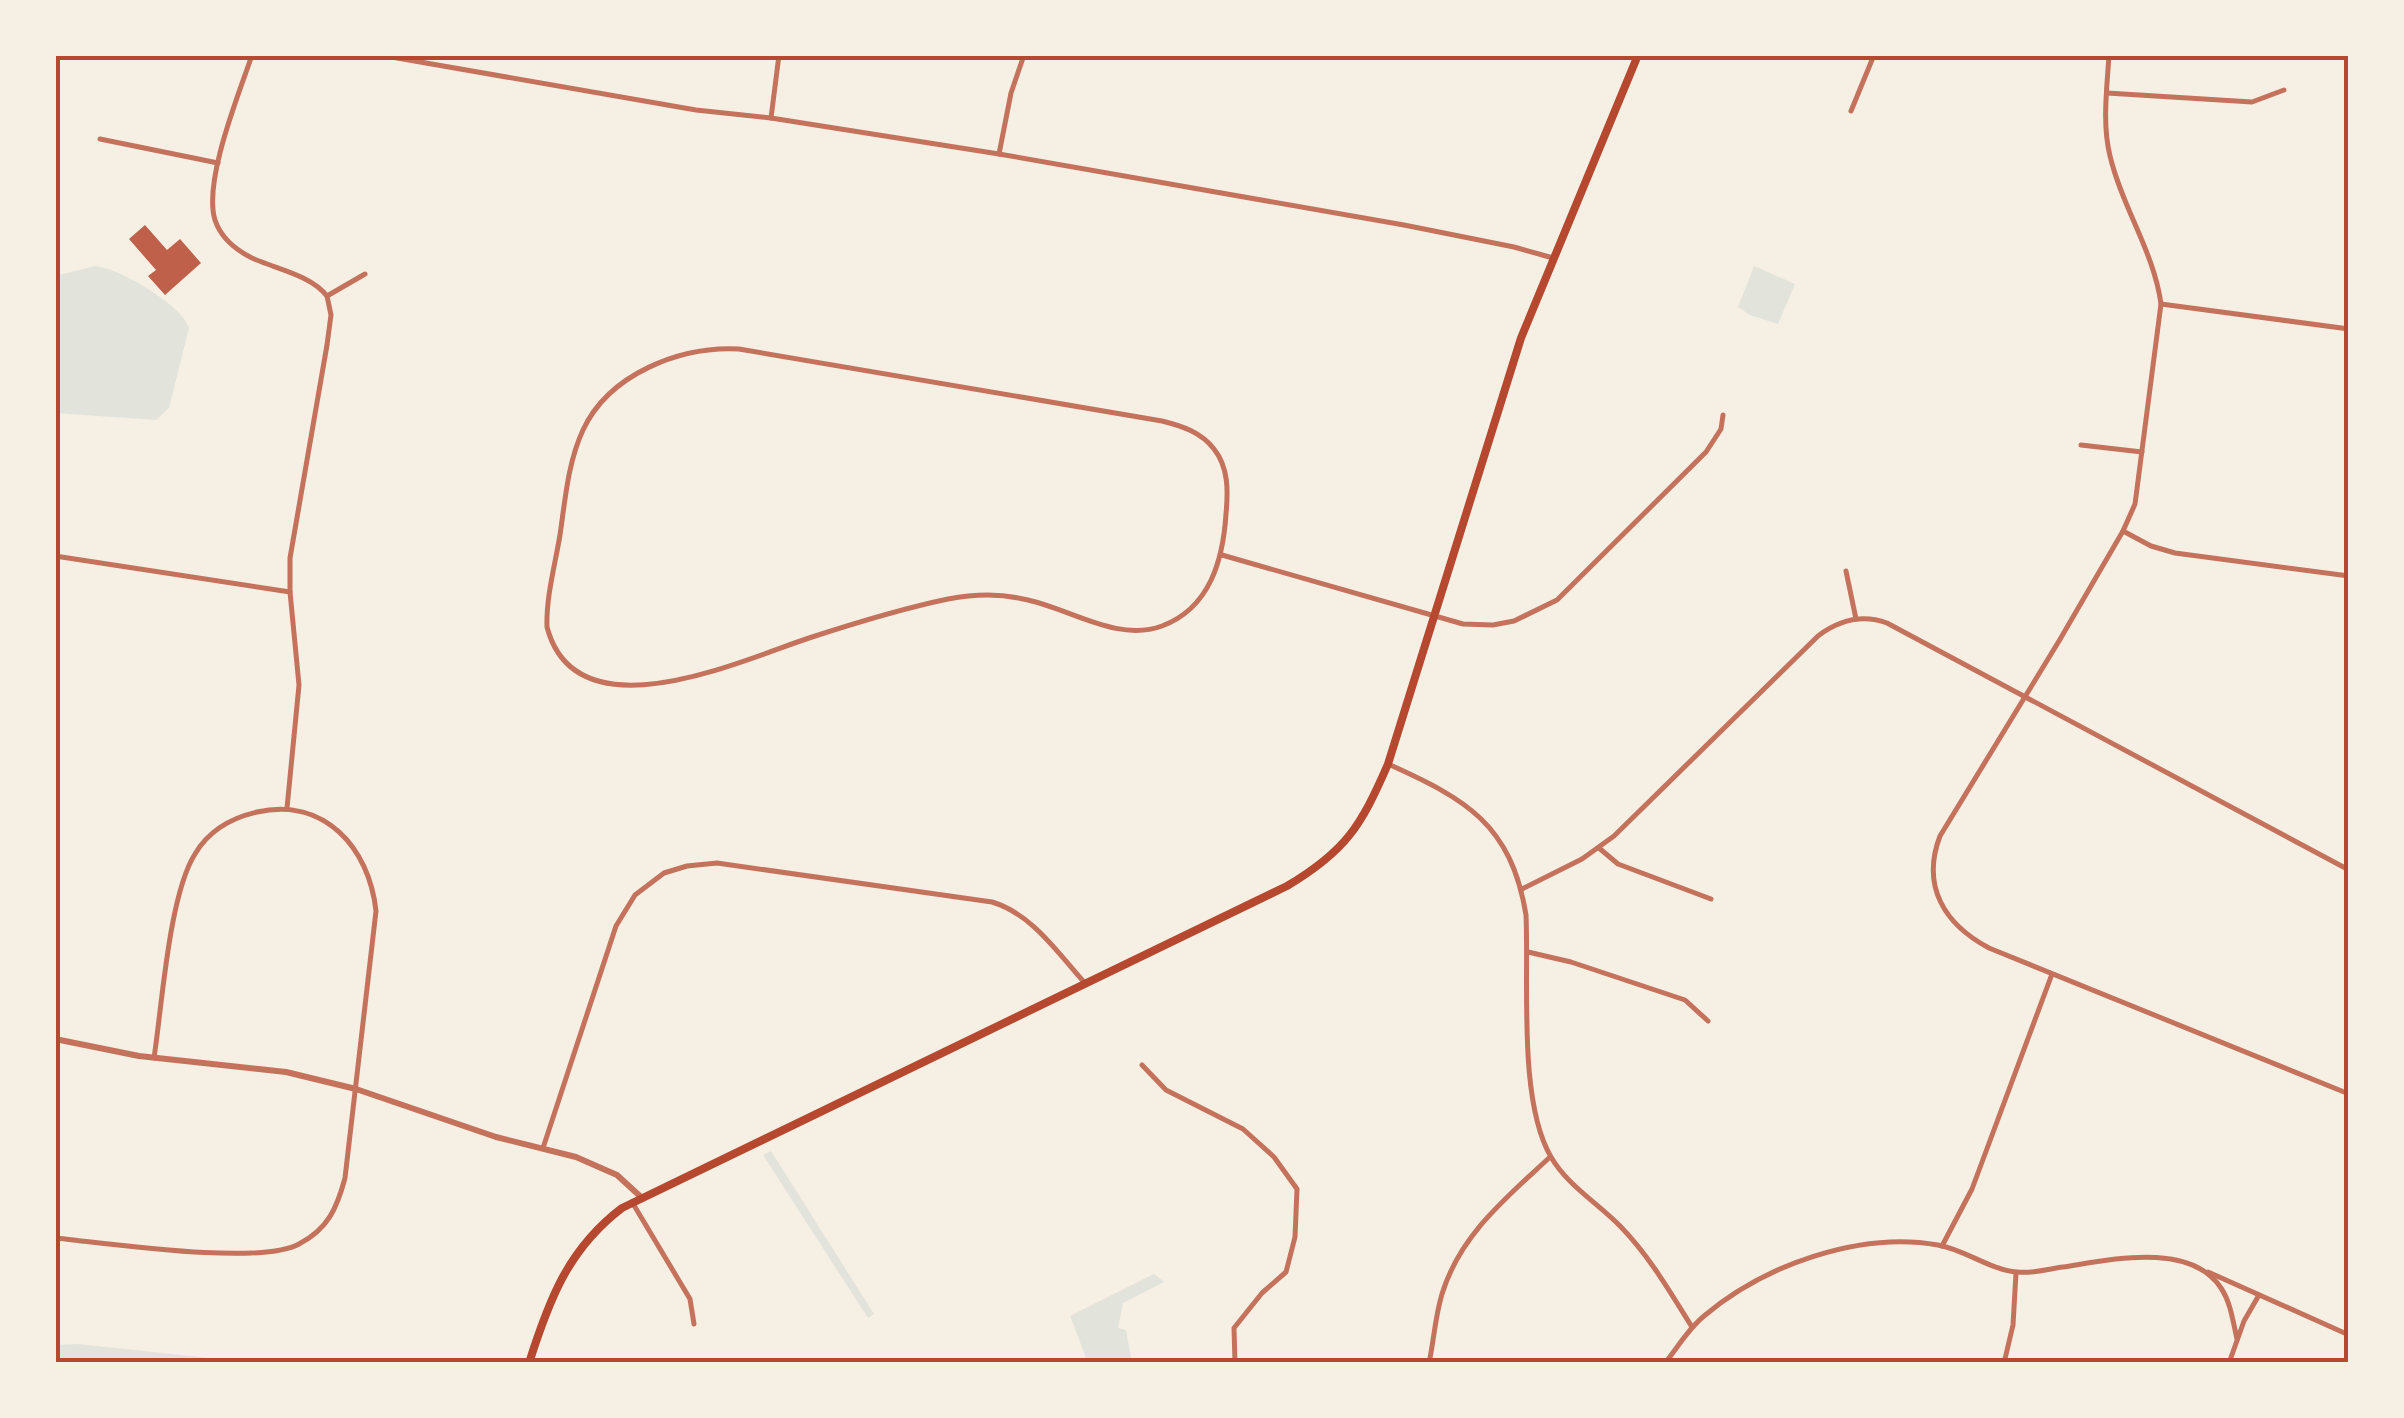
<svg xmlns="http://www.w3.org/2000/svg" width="2404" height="1418" viewBox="0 0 2404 1418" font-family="Barlow,sans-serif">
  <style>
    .green { fill: #e2e4dc }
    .building { fill: #bf614a }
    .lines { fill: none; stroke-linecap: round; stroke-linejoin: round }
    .minor { stroke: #c5725c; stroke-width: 5 }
    .tertiary { stroke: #c5725c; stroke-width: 6 }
    .secondary { stroke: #b5482f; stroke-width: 8 }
    .neatline { fill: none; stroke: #b5482f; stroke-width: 4 }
  </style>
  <rect width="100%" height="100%" fill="#f6efe4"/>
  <g class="green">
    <path d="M95,266C121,269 180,304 189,328L169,408L156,420L55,413V276Z"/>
    <path d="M1754,266L1795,284L1778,324L1750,315L1738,307Z"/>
    <path d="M771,1151L874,1314L868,1318L763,1155Z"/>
    <path d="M1154,1274L1164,1282L1123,1303L1118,1328L1126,1330L1132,1363H1088L1070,1316Z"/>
    <path d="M79,1344L255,1363H55V1345Z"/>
  </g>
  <path class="building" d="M145,225L167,250L180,239L201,263L165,295L148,276L156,270L129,239Z"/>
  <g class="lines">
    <g class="minor">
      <path d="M252,55C239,94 203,181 215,220C221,238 236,250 252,258C276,269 311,275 327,296"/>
      <path d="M380,55L696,110L771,118L999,154L1404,225L1514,247L1553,258"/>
      <path d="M2109,55C2107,88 2102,124 2110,156C2122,207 2154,252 2161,304L2135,504L2123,531L2059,641L1940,836C1921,886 1944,924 1989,948L2349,1094"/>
      <path d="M2107,93L2252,102L2284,90"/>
      <path d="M1851,111L1874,55"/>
      <path d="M771,118L779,55"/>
      <path d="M100,139L218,163"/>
      <path d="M999,154L1011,93L1024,55"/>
      <path d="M327,296L365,274"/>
      <path d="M2161,304L2349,329"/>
      <path d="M739,349L1162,421C1182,426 1201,432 1214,449C1229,468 1228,492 1226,514C1223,560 1210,608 1162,626C1116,643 1068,607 1023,599C998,593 974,594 948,599C900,609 855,623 809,638C742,660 576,738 547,627C546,597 555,565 560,535C565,501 568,462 583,430C609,374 680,346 739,349Z"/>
      <path d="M2081,445L2142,452"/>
      <path d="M2123,531L2151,546L2175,553L2349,576"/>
      <path d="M1222,555L1463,624L1493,625L1514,621L1557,600L1706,452L1721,429L1723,415"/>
      <path d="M55,556L290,592"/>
      <path d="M1846,571L1856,619"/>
      <path d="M1388,764C1466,799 1511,824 1526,915C1529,981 1518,1101 1551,1157C1567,1185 1599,1204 1621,1227C1650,1257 1670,1292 1692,1327"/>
      <path d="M287,808L299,685L290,592V558L327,345L331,315L327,296"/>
      <path d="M1599,848L1618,864L1711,899"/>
      <path d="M1522,889L1582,859L1614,836L1818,636C1838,621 1862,614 1887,623L2349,870"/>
      <path d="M1528,952L1571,962L1685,1000L1708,1021"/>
      <path d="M1142,1065L1166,1090L1243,1129L1274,1157L1297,1189L1295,1237L1286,1272L1262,1293L1234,1328L1235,1363"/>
      <path d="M543,1148L616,926L635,895L664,873L687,866L717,863L992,902C1032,914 1057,952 1084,982"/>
      <path d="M632,1202L690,1299L694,1324"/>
      <path d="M55,1238C106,1243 259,1266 299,1244C328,1229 337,1208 345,1178L376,911C369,847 324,797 257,812C231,818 209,830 195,854C169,895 162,1006 154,1058"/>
      <path d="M1942,1246L1972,1189L2052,974"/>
      <path d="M2208,1272L2349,1335"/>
      <path d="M1429,1363C1434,1340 1435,1317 1442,1294C1460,1235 1506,1198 1550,1157"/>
      <path d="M1665,1363C1678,1347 1688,1329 1704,1316C1764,1265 1860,1231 1938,1245C1966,1250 1990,1270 2017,1272C2032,1274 2048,1269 2063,1267C2109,1260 2190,1241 2221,1288C2231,1303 2233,1322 2237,1339"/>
      <path d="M2004,1363L2013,1325L2016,1273"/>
      <path d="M2229,1363L2244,1321L2259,1295"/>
    </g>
    <path class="tertiary" d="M55,1039L139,1056L286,1072L356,1089L496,1137L576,1157L617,1175L641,1197"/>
    <path class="secondary" d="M529,1363C549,1300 568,1249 622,1208L1287,886C1346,851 1361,826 1388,764L1521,338L1638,55"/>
  </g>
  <rect width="2404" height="1418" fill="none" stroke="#f6efe4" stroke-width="115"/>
  <rect x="58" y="58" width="2288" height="1302" class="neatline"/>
</svg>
